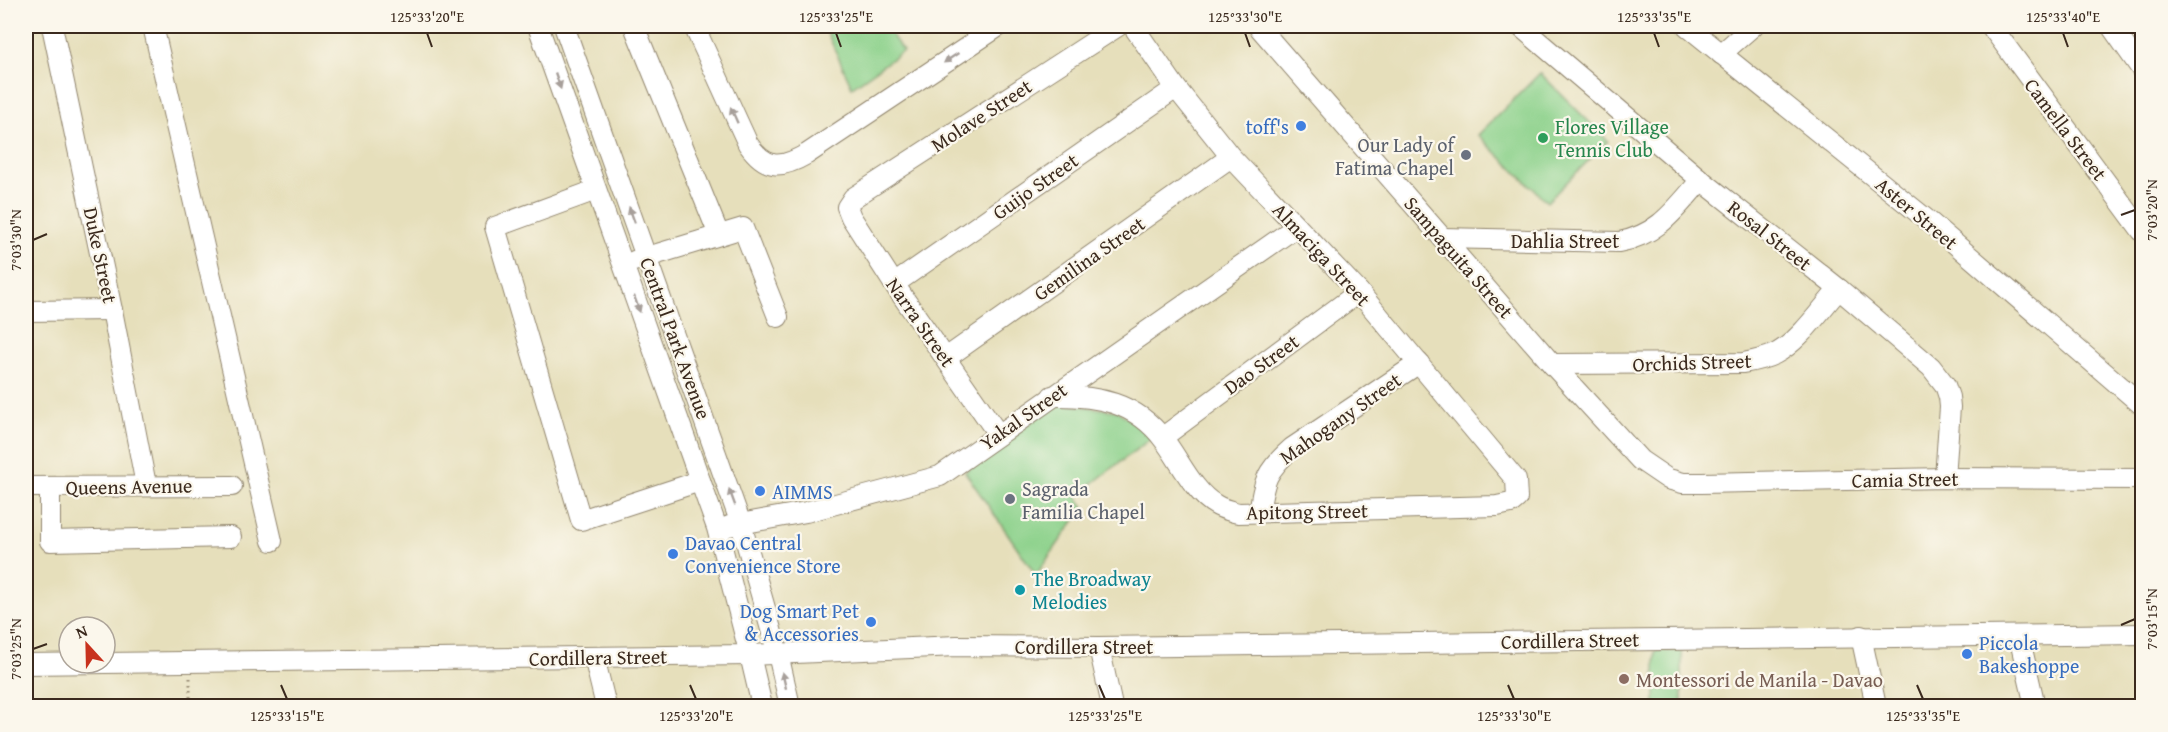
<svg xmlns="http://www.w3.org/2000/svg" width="2168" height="732" viewBox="0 0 2168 732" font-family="'Gentium Book Plus',serif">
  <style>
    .green { fill: #8cd18b; stroke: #647e54; stroke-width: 1.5 }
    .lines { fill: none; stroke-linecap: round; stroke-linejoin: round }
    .minor-casing { stroke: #90846c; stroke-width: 22 }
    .path { stroke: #90846c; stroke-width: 3; stroke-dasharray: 1.5 4.5; stroke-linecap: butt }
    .minor { stroke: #fff; stroke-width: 20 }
    .oneway { fill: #a79f9a }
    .ticks { fill: none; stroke: #3b2a1e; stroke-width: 2 }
    .shop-dot { fill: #3f7fe0; stroke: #fbf7ec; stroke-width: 2 }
    .leisure-dot { fill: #2e9e5b; stroke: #fbf7ec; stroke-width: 2 }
    .worship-dot { fill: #6b7280; stroke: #fbf7ec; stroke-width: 2 }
    .culture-dot { fill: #0f9aa8; stroke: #fbf7ec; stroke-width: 2 }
    .education-dot { fill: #8d6e63; stroke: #fbf7ec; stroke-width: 2 }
    .labels { text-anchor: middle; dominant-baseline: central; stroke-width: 4.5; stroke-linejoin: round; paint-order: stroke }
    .street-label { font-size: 20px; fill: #3b2a1e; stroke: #fbf7ec }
    .shop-label { font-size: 20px; fill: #366cbe; stroke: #fbf7ec; text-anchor: start }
    .leisure-label { font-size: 20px; fill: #27864d; stroke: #fbf7ec; text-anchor: start }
    .worship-label { font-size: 20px; fill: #5b616d; stroke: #fbf7ec; text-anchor: end }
    .culture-label { font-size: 20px; fill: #0d838f; stroke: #fbf7ec; text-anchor: start }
    .education-label { font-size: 20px; fill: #785e54; stroke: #fbf7ec; text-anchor: start }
    .neatline { fill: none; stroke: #3b2a1e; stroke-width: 2 }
    .ticks-label { font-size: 15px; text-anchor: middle; fill: #3b2a1e }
  </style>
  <rect width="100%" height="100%" fill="#fbf7ec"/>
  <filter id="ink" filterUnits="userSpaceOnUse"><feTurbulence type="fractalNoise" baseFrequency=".0167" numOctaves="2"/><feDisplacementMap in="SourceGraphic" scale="12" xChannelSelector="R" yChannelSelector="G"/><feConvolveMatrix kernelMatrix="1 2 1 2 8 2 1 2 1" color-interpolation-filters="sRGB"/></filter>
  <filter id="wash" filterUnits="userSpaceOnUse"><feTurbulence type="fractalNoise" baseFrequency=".008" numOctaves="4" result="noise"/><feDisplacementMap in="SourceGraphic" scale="24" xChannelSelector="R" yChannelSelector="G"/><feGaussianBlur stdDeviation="1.35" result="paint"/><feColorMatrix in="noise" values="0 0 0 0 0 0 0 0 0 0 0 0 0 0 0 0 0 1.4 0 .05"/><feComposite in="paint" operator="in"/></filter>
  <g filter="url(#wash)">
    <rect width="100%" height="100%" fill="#e6dfbb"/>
    <g class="green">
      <path d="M824,26H885L903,51L852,87Z"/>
      <path d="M1540,73L1608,141L1547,202L1478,135Z"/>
      <path d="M1065,404L1117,411L1154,436L1076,496L1084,507L1036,575L965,472L1050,408Z"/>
      <rect x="1655" y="651" width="27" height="55"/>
    </g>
  </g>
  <g filter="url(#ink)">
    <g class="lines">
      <defs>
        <g id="minor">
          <path d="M52,26L112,310L146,485"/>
          <path d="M153,26L272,541"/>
          <path d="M538,26L717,528L750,655L762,706"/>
          <path d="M564,26L741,524L778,654L790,706"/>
          <path d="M634,26L719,235"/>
          <path d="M694,26L748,144C766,170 781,169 807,154L999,26"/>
          <path d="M1258,26L1552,364L1640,460L1668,479L1683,483H1701L1945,478L2142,479"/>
          <path d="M1520,26L1701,180L1839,289L1931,367L1945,385L1949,397L1950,407L1945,478"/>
          <path d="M1687,26L1931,223L2142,405"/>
          <path d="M1991,26L2142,231"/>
          <path d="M2111,26L2142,70"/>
          <path d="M1721,54L1753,26"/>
          <path d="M596,190L495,227L581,520L700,481"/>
          <path d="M1442,238L1619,242C1659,235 1676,208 1701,180"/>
          <path d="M634,261L743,228L778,317"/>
          <path d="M894,284L1176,88"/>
          <path d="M26,311L112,310"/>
          <path d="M946,358L1231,157"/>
          <path d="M1552,364L1743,363C1754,361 1765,359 1775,354C1799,342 1821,309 1839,289"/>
          <path d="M1052,396C1096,395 1136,402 1164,440C1179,459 1194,493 1216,505C1222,509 1231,511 1238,513L1497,506L1511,503L1517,498L1516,480L1359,292L1231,157L1176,88L1133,26"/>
          <path d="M998,434L894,284L851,217L847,207L853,198L1118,26"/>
          <path d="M1163,437L1359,292"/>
          <path d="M26,487L232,486"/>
          <path d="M50,487V541L231,537"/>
          <path d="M1259,513C1264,480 1266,471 1292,448L1419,363"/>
          <path d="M729,526L806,512L940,476L1296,227"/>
          <path d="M1861,636L1876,706"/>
          <path d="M2019,636L2035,706"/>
          <path d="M1099,647L1112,706"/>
          <path d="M594,657L606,706"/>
          <path d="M26,664L750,655L957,646L1099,647L2142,634"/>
        </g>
      </defs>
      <use href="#minor" class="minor-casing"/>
      <path class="path" d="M190,678V706"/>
      <use href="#minor" class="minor"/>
    </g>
    <defs><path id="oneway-solid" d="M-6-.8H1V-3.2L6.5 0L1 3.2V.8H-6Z" transform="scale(1.5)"/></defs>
    <g class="oneway">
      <use href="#oneway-solid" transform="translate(951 58) rotate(146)"/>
      <use href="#oneway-solid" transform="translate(558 81) rotate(71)"/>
      <use href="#oneway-solid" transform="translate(734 115) rotate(-114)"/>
      <use href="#oneway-solid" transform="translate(632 215) rotate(-110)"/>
      <use href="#oneway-solid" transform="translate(637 304) rotate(70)"/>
      <use href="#oneway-solid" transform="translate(732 497) rotate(-110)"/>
      <use href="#oneway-solid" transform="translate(784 680) rotate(-103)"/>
    </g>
  </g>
  <path class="ticks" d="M427,33L432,47M836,33L841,47M1245,33L1250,47M1654,33L1659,47M2063,33L2068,47M2121,215L2135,210M33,240L47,234M2121,625L2135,619M33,649L47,644M281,685L287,699M690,685L696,699M1099,685L1105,699M1508,685L1514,699M1917,685L1923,699"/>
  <g class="shop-dot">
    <circle cx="1301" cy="126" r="6"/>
    <circle cx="760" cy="491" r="6"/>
    <circle cx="673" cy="554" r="6"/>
    <circle cx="871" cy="622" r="6"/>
    <circle cx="1967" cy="654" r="6"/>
  </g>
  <circle class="leisure-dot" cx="1543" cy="138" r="6"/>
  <g class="worship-dot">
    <circle cx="1466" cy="155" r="6"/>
    <circle cx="1010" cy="499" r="6"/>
  </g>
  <circle class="culture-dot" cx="1020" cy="590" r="6"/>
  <circle class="education-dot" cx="1624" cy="679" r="6"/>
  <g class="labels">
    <g class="street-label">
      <text transform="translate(981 115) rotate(-33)">Molave Street</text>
      <text transform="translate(2066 129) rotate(53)">Camella Street</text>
      <text transform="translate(1035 186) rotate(-35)">Guijo Street</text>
      <text transform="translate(1917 213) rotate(40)">Aster Street</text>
      <text transform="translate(1770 235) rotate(38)">Rosal Street</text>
      <text x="1565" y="240">Dahlia Street</text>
      <text transform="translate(1322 254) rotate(47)">Almaciga Street</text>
      <text transform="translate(101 255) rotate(78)">Duke Street</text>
      <text transform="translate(1459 257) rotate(49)">Sampaguita Street</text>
      <text transform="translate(1089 258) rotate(-35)">Gemilina Street</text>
      <text transform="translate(921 322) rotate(55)">Narra Street</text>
      <text transform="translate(676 338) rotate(70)">Central Park Avenue</text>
      <text transform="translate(1692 362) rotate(-2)">Orchids Street</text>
      <text transform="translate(1261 364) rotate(-36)">Dao Street</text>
      <text transform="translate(1023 416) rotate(-35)">Yakal Street</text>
      <text transform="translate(1340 418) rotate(-35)">Mahogany Street</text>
      <text transform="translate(1905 479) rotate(-1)">Camia Street</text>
      <text transform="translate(129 486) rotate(-1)">Queens Avenue</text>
      <text transform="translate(1307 511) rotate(-1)">Apitong Street</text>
      <text transform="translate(1570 640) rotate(-1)">Cordillera Street</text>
      <text x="1084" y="646">Cordillera Street</text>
      <text transform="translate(598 657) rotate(-1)">Cordillera Street</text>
    </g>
    <g class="shop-label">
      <text x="1289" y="126" text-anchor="end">toff's</text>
      <text x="772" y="491">AIMMS</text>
      <text x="685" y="542">Davao Central<tspan x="685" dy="23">Convenience Store</tspan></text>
      <text x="859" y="610" text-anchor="end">Dog Smart Pet<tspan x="859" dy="23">&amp; Accessories</tspan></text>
      <text x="1979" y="642">Piccola<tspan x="1979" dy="23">Bakeshoppe</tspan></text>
    </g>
    <g class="leisure-label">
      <text x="1555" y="126">Flores Village<tspan x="1555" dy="23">Tennis Club</tspan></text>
    </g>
    <g class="worship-label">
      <text x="1454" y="144">Our Lady of<tspan x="1454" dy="23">Fatima Chapel</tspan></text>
      <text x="1022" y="488" text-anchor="start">Sagrada<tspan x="1022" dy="23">Familia Chapel</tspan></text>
    </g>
    <g class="culture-label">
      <text x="1032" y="578">The Broadway<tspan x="1032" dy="23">Melodies</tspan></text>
    </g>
    <g class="education-label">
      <text x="1636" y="679">Montessori de Manila - Davao</text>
    </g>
  </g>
  <rect width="2168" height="732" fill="none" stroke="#fbf7ec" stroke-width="66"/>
  <g transform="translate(87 645) rotate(338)"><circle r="28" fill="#fbf7ec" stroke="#aea59a" stroke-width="1.5"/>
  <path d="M0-4.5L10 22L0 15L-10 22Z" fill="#c8321e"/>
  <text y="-9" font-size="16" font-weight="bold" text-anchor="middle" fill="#3b2a1e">N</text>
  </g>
  <rect x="33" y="33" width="2102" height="666" class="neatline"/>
  <g class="ticks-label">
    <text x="427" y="22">125°33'20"E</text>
    <text x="836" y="22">125°33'25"E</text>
    <text x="1245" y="22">125°33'30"E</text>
    <text x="1654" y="22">125°33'35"E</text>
    <text x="2063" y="22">125°33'40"E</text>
    <text transform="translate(2152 210) rotate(-90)" y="5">7°03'20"N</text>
    <text transform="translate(16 240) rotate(-90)" y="5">7°03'30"N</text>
    <text transform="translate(2152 619) rotate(-90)" y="5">7°03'15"N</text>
    <text transform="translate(16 649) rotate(-90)" y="5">7°03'25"N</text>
    <text x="287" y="721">125°33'15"E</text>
    <text x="696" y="721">125°33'20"E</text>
    <text x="1105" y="721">125°33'25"E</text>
    <text x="1514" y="721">125°33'30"E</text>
    <text x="1923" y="721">125°33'35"E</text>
  </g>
</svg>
